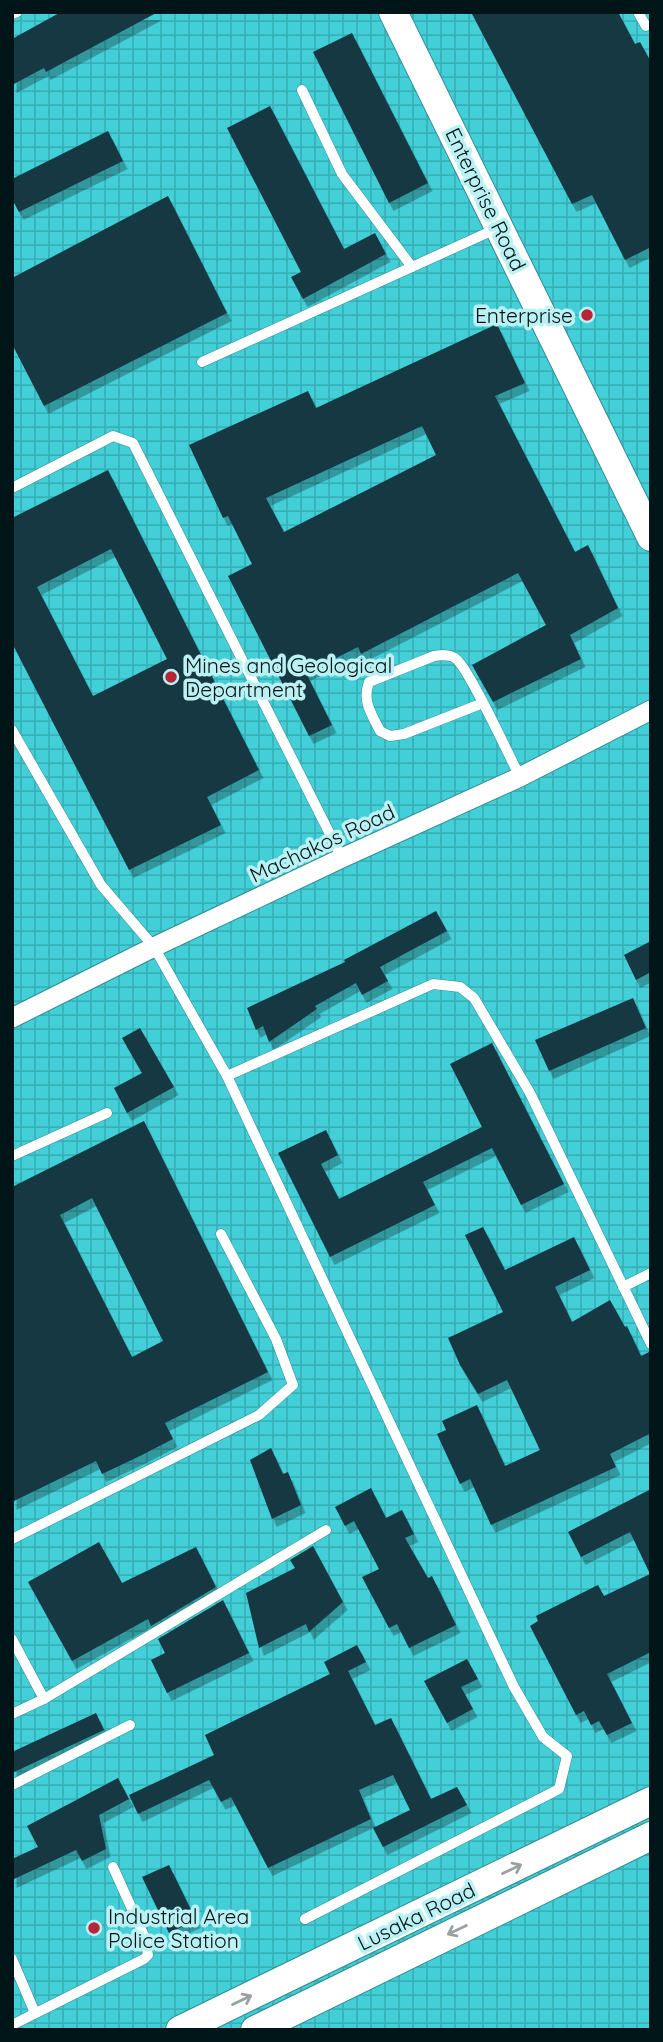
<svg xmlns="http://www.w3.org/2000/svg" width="663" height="2042" viewBox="0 0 663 2042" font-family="Quicksand,sans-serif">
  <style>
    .industrial { fill: url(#industrial-grid) }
    .building { fill: #163742; fill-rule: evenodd; filter: url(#shadow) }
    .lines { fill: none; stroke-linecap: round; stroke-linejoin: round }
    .lane-casing { stroke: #308d92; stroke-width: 11 }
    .street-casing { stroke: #308d92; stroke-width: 21 }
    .secondary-casing { stroke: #308d92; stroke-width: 30 }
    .lane { stroke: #fff; stroke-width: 10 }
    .street { stroke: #fff; stroke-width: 19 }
    .secondary { stroke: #fff; stroke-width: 28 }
    .oneway { stroke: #99a1a2 }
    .poi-dot { fill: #b72636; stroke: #bcf1f4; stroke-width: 2.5 }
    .labels { text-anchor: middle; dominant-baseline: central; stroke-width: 7; stroke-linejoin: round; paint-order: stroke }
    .street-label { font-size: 21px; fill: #001517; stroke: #bcf1f4 }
    .poi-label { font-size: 21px; fill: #001517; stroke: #bcf1f4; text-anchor: start }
  </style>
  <defs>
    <pattern id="industrial-grid" width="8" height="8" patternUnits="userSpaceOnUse" patternTransform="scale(1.75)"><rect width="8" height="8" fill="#43cfd7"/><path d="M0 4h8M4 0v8" fill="none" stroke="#39b1b8"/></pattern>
    <filter id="shadow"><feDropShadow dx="4.5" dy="8" stdDeviation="0" flood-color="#0004"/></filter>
  </defs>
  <rect width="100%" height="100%" fill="#63dae1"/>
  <rect class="industrial" x="12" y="12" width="639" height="2018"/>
  <g class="building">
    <path d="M61,12H158L46,72L44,68L12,85V39Z"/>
    <path d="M471,12H618L635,44L640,42L651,62V247L625,260L592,195L572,204Z"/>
    <path d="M352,33L428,183L389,203L313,52Z"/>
    <path d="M270,106L344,249L375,233L386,254L303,299L291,277L301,272L227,128Z"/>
    <path d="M108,131L123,161L19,212L12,199V179Z"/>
    <path d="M168,196L227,313L44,406L12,344V278Z"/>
    <path d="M497,324L525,383L495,396L575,552L588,545L618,608L570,635L581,659L493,702L472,665L546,625L518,573L361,654L358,647L306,673L332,725L309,736L228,576L252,564L228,516L223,518L189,445L308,391L316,408ZM422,426L436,455L284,532L266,498Z"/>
    <path d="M108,470L259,770L207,797L221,825L129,870L12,643V518ZM111,549L167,659L93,696L37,587Z"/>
    <path d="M436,911L447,931L380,967L388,981L362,995L356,983L315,1006L317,1009L269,1042L263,1026L256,1030L247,1008L345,962L344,960Z"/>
    <path d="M651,941V972L636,980L624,955Z"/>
    <path d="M633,998L646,1028L549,1071L535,1040Z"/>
    <path d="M140,1028L174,1087L127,1113L114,1088L142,1073L122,1038Z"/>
    <path d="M492,1043L564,1184L521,1205L492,1148L423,1182L435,1205L330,1257L278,1153L326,1130L338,1155L321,1164L339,1199L482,1127L450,1064Z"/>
    <path d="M144,1121L268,1372L165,1423L173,1439L140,1456L102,1474L96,1461L12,1502V1187ZM92,1198L163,1341L132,1357L60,1215Z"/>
    <path d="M483,1227L505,1270L574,1237L590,1270L555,1287L572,1322L610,1300L625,1327L627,1326L641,1356L651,1351V1433L610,1454L616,1467L491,1525L470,1479L460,1484L437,1434L446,1430L442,1421L477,1405L505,1466L540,1450L507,1380L478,1394L460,1365L448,1338L503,1312L465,1235Z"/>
    <path d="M271,1448L283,1474L288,1472L301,1505L272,1519L250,1460Z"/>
    <path d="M371,1488L386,1518L402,1510L414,1534L405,1538L428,1578L432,1576L456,1625L409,1648L397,1624L389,1628L362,1577L379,1569L354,1521L345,1526L335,1507Z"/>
    <path d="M651,1489V1652L607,1674L632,1723L607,1735L599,1721L591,1725L584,1711L576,1715L530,1626L538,1621L536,1616L598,1585L604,1596L650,1574L630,1532L581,1557L568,1532Z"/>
    <path d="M99,1542L122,1583L196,1547L216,1587L151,1626L148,1619L72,1661L28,1582Z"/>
    <path d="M313,1546L343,1602L309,1632L306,1624L259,1648L246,1593L295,1568L290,1560Z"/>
    <path d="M223,1600L249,1653L167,1693L151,1660L165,1653L158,1639Z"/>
    <path d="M357,1645L366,1662L348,1671L375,1725L391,1718L431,1799L457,1787L467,1805L383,1847L373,1828L410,1810L393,1775L359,1790L371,1819L268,1868L231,1797L221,1802L209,1780L138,1814L129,1795L214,1755L205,1735L330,1674L324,1662Z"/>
    <path d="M467,1659L478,1679L461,1687L473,1709L447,1723L424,1681Z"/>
    <path d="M96,1713L104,1730L12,1773V1752Z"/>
    <path d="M118,1778L129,1799L99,1815L106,1849L82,1861L76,1850L12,1880V1859L38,1847L27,1826Z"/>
    <path d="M169,1865L196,1920L169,1933L142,1877Z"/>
  </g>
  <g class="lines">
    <defs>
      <g id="lane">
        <path d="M638,12L646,26"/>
        <path d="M12,14L17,12"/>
        <path d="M302,90L342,174L412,267"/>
        <path d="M202,362L498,228"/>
        <path d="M12,488L113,436L133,443L342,858"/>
        <path d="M483,703L404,734L390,736L380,731C371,713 362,701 369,682L434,656C441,655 449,654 455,658C468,666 510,758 520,777"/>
        <path d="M12,730L101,885L154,947L227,1076L514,1687L543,1737L567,1756L559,1789L305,1919"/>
        <path d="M227,1076L433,984L460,987L474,998L530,1093L651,1344"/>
        <path d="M12,1156L107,1113"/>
        <path d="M623,1287L651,1273"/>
        <path d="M12,1539L259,1415L293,1385L276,1339L221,1234"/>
        <path d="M12,1639L44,1699"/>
        <path d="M12,1714L44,1699L326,1530"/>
        <path d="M12,1785L130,1725"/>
        <path d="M12,1959L35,2013"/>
        <path d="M12,2025L144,1959L148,1955L145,1938L113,1867"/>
      </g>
      <path id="street" d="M12,1018L154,947L342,858L520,777L651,710"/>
      <g id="secondary">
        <path d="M393,12L651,537"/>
        <path d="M180,2030L651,1801"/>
        <path d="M255,2030L651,1836"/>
      </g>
    </defs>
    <use href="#lane" class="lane-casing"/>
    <use href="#street" class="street-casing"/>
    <use href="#secondary" class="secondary-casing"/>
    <use href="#lane" class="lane"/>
    <use href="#street" class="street"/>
    <use href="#secondary" class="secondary"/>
  </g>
  <defs><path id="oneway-shaft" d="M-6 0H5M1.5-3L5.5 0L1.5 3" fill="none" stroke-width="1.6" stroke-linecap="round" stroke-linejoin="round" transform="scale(1.75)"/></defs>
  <g class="oneway">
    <use href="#oneway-shaft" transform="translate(512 1869) rotate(-26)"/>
    <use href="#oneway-shaft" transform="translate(457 1930) rotate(154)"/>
    <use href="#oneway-shaft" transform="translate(242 2000) rotate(-26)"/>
  </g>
  <g class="poi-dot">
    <circle cx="587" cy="315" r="7"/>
    <circle cx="171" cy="677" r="7"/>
    <circle cx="94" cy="1928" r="7"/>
  </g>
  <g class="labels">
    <g class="street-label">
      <text transform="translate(486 199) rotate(64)">Enterprise Road</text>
      <text transform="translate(322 843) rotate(-25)">Machakos Road</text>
      <text transform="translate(416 1916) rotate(-26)">Lusaka Road</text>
    </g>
    <g class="poi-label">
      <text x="573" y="315" text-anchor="end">Enterprise</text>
      <text x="185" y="665">Mines and Geological<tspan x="185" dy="24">Department</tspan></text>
      <text x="108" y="1916">Industrial Area<tspan x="108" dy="24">Police Station</tspan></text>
    </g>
  </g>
  <rect width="663" height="2042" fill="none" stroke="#001517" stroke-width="28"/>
</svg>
